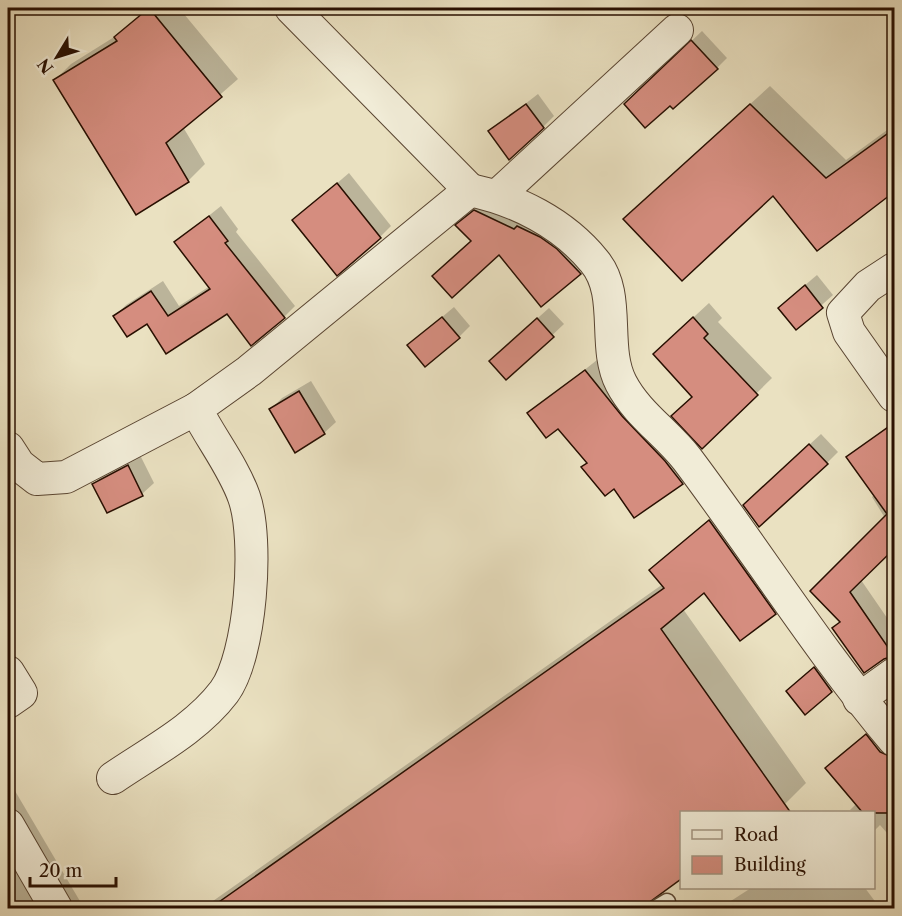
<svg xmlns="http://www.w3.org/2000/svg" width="902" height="916" viewBox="0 0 902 916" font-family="'Libre Caslon Text',serif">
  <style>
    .shadow { fill: #0003 }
    .building { fill: #d58d7f; stroke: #280f01; stroke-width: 1.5 }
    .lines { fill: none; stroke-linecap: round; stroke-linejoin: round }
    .lane-casing { stroke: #584431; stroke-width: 19 }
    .street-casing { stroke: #584431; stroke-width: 34 }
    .lane { stroke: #f1ecd7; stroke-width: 16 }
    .street { stroke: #f1ecd7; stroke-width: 32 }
  </style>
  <rect width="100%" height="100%" fill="#eae1c1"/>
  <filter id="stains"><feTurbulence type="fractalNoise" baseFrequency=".00333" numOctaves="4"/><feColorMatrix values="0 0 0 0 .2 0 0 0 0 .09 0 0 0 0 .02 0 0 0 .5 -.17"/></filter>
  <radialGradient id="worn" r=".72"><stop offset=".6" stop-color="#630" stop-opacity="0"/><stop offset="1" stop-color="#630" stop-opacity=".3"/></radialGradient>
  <g class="shadow">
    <path d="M149,8H179L238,79L183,127L205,164L189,180L136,212L55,80L71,64L119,34Z"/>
    <path d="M702,31L727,58L717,68L673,107L636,94Z"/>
    <path d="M770,86L846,160L894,125V189L817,249L773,194L644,201Z"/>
    <path d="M538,94L554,116L543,127L490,131Z"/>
    <path d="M349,173L391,226L380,237L294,220Z"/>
    <path d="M487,199L591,262L541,305L499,253L472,241L457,225Z"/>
    <path d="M221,206L238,229L236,232L295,306L284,317L228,312L147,322L115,316L126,305L163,281L179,306L210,286L176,242Z"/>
    <path d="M817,275L833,295L796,328L791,297Z"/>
    <path d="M709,303L722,318L718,322L772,378L702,447L693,396L670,339Z"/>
    <path d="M454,307L470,326L459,337L409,345Z"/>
    <path d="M549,308L564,324L507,378L502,350Z"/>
    <path d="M597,360L633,405L693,472L682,483L634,516L614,487L588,462L558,427L529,414Z"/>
    <path d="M311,381L336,422L324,433L295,450L271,409L282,398Z"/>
    <path d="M894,421V549L861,580L894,628V655L883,658L834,628L841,621L812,591L885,518L872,497L875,494L848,458Z"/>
    <path d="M821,434L838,452L827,463L756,494Z"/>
    <path d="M140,455L154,483L142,494L108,511L94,484L105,473Z"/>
    <path d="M731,500L796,591L775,613L704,591L683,609L806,783L785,804L682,812V877L637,908H203L663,584L651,570Z"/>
    <path d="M826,657L843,679L805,712L799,680Z"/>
    <path d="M878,724L894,742V841L880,825L874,831V812L850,810L857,803L827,768Z"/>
    <path d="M8,779L84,908H8Z"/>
    <path d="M751,888H865L880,908H720Z"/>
  </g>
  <g class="building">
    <path d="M149,8L222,97L166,143L189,182L136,215L53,80L117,41L114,37Z"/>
    <path d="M691,40L718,69L673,109L670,106L645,128L624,104Z"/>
    <path d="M526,104L544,128L509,160L488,131Z"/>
    <path d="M750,104L826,178L894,129V192L817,251L773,196L682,281L623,219Z"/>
    <path d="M337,183L381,238L337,276L292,220Z"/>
    <path d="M474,210L514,229L517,226L540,237L557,249L581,274L541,307L499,255L452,298L432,276L471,241L455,225Z"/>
    <path d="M209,216L228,241L225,243L285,318L251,346L227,314L166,354L147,324L127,337L113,316L151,291L168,316L210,289L174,242Z"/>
    <path d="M805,285L823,308L796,330L778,308Z"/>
    <path d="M442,317L460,338L425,367L407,345Z"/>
    <path d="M693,317L708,334L704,338L758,395L702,449L671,416L692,397L653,354Z"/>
    <path d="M537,318L554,337L506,380L489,361Z"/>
    <path d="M585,370L622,416L665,461L683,484L634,518L614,489L605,496L581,467L587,463L558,429L546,438L527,413Z"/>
    <path d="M299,391L325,434L295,453L269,409Z"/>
    <path d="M894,423V549L850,592L894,656L884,659L864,673L832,628L840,622L810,591L887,514L846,457Z"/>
    <path d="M809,444L828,464L759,527L743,505Z"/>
    <path d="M128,465L143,496L107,513L92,484Z"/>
    <path d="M709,520L776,614L740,641L704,593L661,629L791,813H681V879L640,909H209L664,588L649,570Z"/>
    <path d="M814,667L832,692L805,715L786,691Z"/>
    <path d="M866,734L880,752L894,758V813H863L825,768Z"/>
  </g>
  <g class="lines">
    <defs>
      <path id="lane" d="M657,908L667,902"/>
      <g id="street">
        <path d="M470,190C517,200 563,223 594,261C622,294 602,346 621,383C637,414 666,432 687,459C757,552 819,651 894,740"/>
        <path d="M497,196L677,30"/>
        <path d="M894,269L868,286L843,313L849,332L894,396"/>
        <path d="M8,448L19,465L37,479L66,477L196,409"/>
        <path d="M8,672L21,693L8,702"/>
        <path d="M859,699L894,674"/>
        <path d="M113,778C151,752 196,729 224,692C251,656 259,539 244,497C233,466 211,439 196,409L249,371L470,190L291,8"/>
        <path d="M8,825L56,908"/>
      </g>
    </defs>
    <use href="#lane" class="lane-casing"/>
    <use href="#street" class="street-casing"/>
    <use href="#lane" class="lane"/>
    <use href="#street" class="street"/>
  </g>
  <rect width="902" height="916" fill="none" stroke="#eae1c1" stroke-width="30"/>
  <rect x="9" y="9" width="884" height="898" fill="none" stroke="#280f01" stroke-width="3"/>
  <rect x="15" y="15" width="872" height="886" fill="none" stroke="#280f01" stroke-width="1.5"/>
  <rect x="680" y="811" width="195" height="78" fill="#f1ecd7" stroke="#a19481" stroke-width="1.5"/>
  <rect x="692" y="830" width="30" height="9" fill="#f1ecd7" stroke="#a19481" stroke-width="1.5"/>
  <text x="734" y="841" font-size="18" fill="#280f01">Road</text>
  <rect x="692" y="856" width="30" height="18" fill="#d58d7f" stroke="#a19481" stroke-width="1.5"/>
  <text x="734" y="871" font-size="18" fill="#280f01">Building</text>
  <g transform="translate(57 57) rotate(232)" stroke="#f1ecd7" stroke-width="4.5" paint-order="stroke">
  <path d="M0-4.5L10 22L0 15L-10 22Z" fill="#280f01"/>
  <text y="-9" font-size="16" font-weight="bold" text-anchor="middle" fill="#280f01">N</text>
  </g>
  <path d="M30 877v9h86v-9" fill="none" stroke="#280f01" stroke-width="3"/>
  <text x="39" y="877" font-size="18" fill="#280f01" stroke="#f1ecd7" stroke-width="4.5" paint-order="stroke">20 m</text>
  <rect width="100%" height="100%" filter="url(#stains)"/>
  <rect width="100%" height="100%" fill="url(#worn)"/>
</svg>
